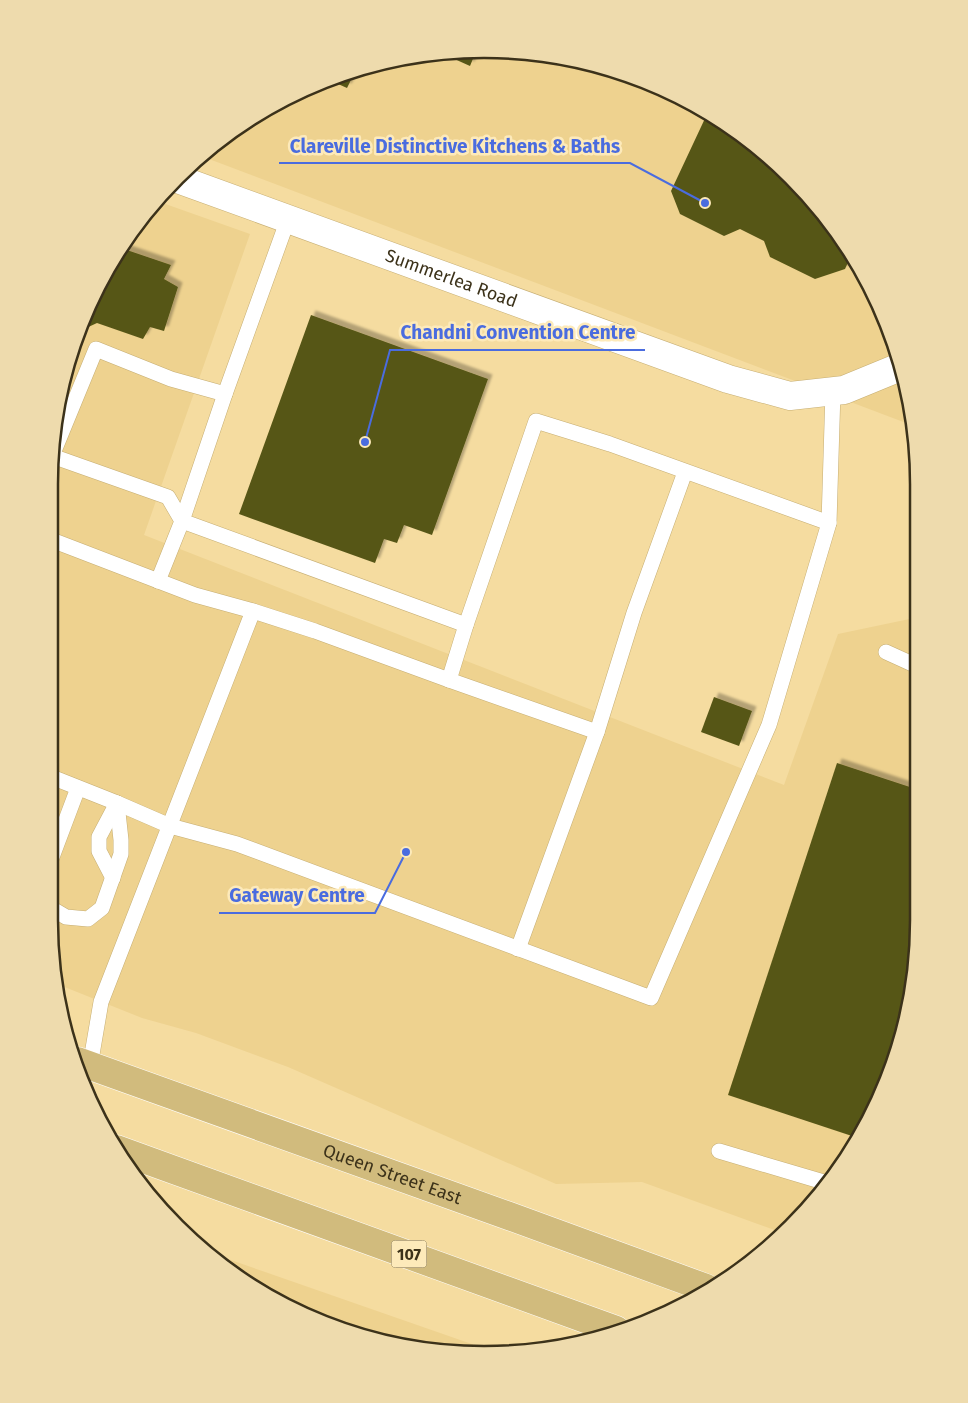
<svg xmlns="http://www.w3.org/2000/svg" width="968" height="1403" viewBox="0 0 968 1403" font-family="'Fira Sans',sans-serif">
  <style>
    .built { fill: #eed28f }
    .building { fill: #575619; filter: url(#shadow) }
    .lines { fill: none; stroke-linecap: round; stroke-linejoin: round }
    .service-casing { stroke: #c6ae73; stroke-width: 16 }
    .tertiary-casing { stroke: #c6ae73; stroke-width: 29 }
    .primary-casing { stroke: #fff; stroke-width: 29 }
    .service { stroke: #fff; stroke-width: 15 }
    .tertiary { stroke: #fff; stroke-width: 28 }
    .primary { stroke: #d1bb7d; stroke-width: 28 }
    .labels { text-anchor: middle; dominant-baseline: central; stroke-width: 5; stroke-linejoin: round; paint-order: stroke }
    .shield { fill: #fdeaba; stroke: #76694a; stroke-width: 1 }
    .shield-label { font-size: 16px; font-weight: bold; fill: #3c321a }
    .street-label { font-size: 18px; fill: #3c321a; stroke: #fdeaba }
    .rim { fill: none; stroke: #3c321a; stroke-width: 2.5 }
    .leader { fill: none; stroke: #4a6cdf; stroke-width: 2 }
    .callout-dot { fill: #4a6cdf; stroke: #fdeaba; stroke-width: 2 }
    .callout-label { font-size: 19px; text-anchor: middle; font-weight: bold; fill: #4a6cdf; stroke: #fdeaba; stroke-width: 5; stroke-linejoin: round; paint-order: stroke }
  </style>
  <defs>
    <filter id="shadow"><feDropShadow dx="4.5" dy="-4.5" stdDeviation="1" flood-color="#0004"/></filter>
  </defs>
  <rect width="100%" height="100%" fill="#f5dca0"/>
  <g class="built">
    <path d="M484,49L569,57L651,82L726,122L792,176L874,291L911,399L914,426L201,156L242,122L318,82L399,57Z"/>
    <path d="M157,201L250,234L144,535L784,785L838,634L919,617V919L911,1004L886,1086L846,1161L792,1227L783,1233L642,1182L556,1184L288,1067L196,1033L142,1018L57,984L49,919V484L57,399L107,267Z"/>
    <path d="M202,1250L486,1349L427,1351L317,1321Z"/>
  </g>
  <g class="building">
    <path d="M477,49L470,66L441,53L455,52Z"/>
    <path d="M356,70L347,88L327,79Z"/>
    <path d="M708,112L726,122L792,176L850,258L845,269L815,279L770,257L764,241L740,229L724,236L680,214L671,191Z"/>
    <path d="M121,248L171,265L164,279L178,287L164,331L150,327L143,339L97,323L84,329L107,267Z"/>
    <path d="M311,315L488,379L432,535L404,525L397,543L384,539L375,563L239,514Z"/>
    <path d="M714,697L752,711L739,746L701,732Z"/>
    <path d="M837,763L919,790V919L911,1004L886,1086L858,1138L728,1095Z"/>
    <path d="M49,830L55,832L49,848Z"/>
  </g>
  <g class="lines">
    <defs>
      <g id="service">
        <path d="M288,219L225,394L182,521L466,625"/>
        <path d="M49,539L195,595L253,611L315,631L449,680L597,732"/>
        <path d="M158,581L182,521L168,497L52,456L96,349L171,379L225,394"/>
        <path d="M886,652L919,667"/>
        <path d="M449,680L466,625L536,421L610,444L829,523"/>
        <path d="M49,776L117,803L170,826L237,844L651,998L769,725L829,523L833,391"/>
        <path d="M49,865L78,788"/>
        <path d="M113,878L99,851V837L117,803"/>
        <path d="M49,907L66,917L88,919L102,908L121,854V840L117,803"/>
        <path d="M518,949L597,732L634,613L685,472"/>
        <path d="M90,1066L101,1002L253,611"/>
        <path d="M719,1151L827,1183"/>
      </g>
      <g id="tertiary">
        <path id="s1" d="M175,178L728,379L790,396L844,390L900,367"/>
      </g>
      <g id="primary">
        <path id="s2" d="M77,1061L509,1216L706,1288"/>
        <path d="M116,1149L616,1330"/>
      </g>
    </defs>
    <use href="#service" class="service-casing"/>
    <use href="#tertiary" class="tertiary-casing"/>
    <use href="#primary" class="primary-casing"/>
    <use href="#service" class="service"/>
    <use href="#tertiary" class="tertiary"/>
    <use href="#primary" class="primary"/>
  </g>
  <g class="labels">
    <rect class="shield" x="391.5" y="1240.5" width="35" height="27" rx="4"/>
    <g class="shield-label">
      <text x="409" y="1254">107</text>
    </g>
    <g class="street-label">
      <text stroke="none"><textPath href="#s1" startOffset="294">Summerlea Road</textPath></text>
      <text stroke="none"><textPath href="#s2" startOffset="335">Queen Street East</textPath></text>
    </g>
  </g>
  <path d="M0 0H968V1403H0ZM484 58H484A426 426 0 0 1 910 484V920A426 426 0 0 1 484 1346H484A426 426 0 0 1 58 920V484A426 426 0 0 1 484 58Z" fill="#eedbad" fill-rule="evenodd"/>
  <path class="rim" d="M484 58H484A426 426 0 0 1 910 484V920A426 426 0 0 1 484 1346H484A426 426 0 0 1 58 920V484A426 426 0 0 1 484 58Z"/>
  <path class="leader" d="M705 203L630 163H279M365 442L390 350H645M406 852L375 913H219"/>
  <g class="callout-dot">
    <circle cx="705" cy="203" r="5"/>
    <circle cx="365" cy="442" r="5"/>
    <circle cx="406" cy="852" r="5"/>
  </g>
  <g class="callout-label">
    <text x="455" y="153">Clareville Distinctive Kitchens &amp; Baths</text>
    <text x="518" y="339">Chandni Convention Centre</text>
    <text x="297" y="902">Gateway Centre</text>
  </g>
</svg>
